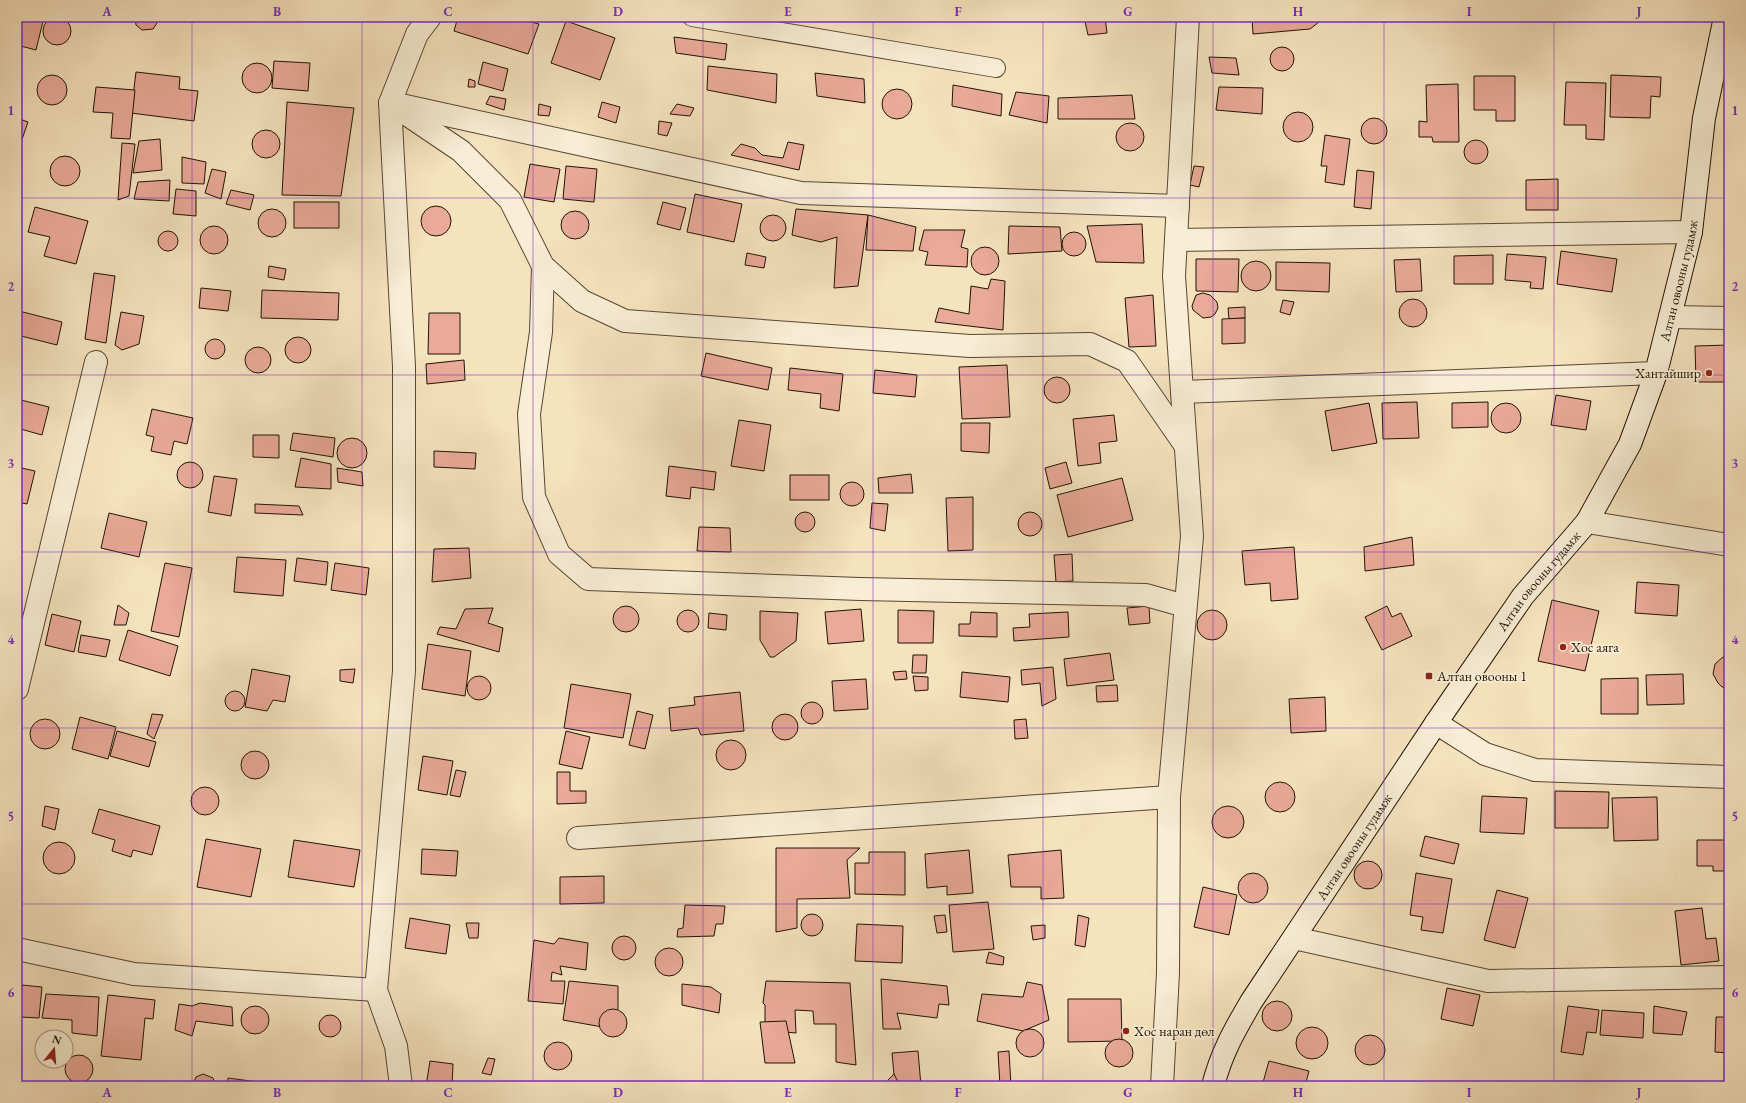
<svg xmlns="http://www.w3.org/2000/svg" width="1746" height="1103" viewBox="0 0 1746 1103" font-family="'EB Garamond',serif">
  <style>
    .building { fill: #e9aa99; stroke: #211304 }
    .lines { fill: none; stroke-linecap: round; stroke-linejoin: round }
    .lane-casing { stroke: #564732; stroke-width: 20 }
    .street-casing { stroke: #564732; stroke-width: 24 }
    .secondary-casing { stroke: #211304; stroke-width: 24 }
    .lane { stroke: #f8edd5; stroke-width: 18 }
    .street { stroke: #f8edd5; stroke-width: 22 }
    .secondary { stroke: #f8edd5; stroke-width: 22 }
    .grid { fill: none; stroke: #7b2cbf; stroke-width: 1; stroke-opacity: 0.55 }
    .poi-dot { fill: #8f2418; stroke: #f8edd5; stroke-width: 1.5 }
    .labels { text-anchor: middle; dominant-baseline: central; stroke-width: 3.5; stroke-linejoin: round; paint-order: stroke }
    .street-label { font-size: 14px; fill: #211304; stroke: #f8edd5 }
    .poi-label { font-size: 14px; fill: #211304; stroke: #f8edd5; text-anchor: start }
    .neatline { fill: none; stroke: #7b2cbf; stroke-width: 1.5 }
    .grid-label { font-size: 13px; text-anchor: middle; font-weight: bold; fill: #7b2cbf }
  </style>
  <rect width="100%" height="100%" fill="#f5e3be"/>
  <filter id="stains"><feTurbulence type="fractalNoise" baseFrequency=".005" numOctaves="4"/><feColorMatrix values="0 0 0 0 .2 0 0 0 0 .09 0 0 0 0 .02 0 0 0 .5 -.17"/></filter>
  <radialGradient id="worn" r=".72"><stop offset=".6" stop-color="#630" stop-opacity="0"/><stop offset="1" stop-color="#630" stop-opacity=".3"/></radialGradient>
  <g class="building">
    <circle cx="57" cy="31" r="14"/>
    <path d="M17,17H44L36,50L17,45Z"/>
    <path d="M135,17H157V23L153,29L142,30L136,25Z"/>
    <path d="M458,17H512L539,24L528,54L454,31Z"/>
    <path d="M1084,17H1105L1107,33L1088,35Z"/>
    <path d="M1252,17H1319V22L1310,29L1253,34Z"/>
    <path d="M566,21L615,38L600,80L551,63Z"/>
    <path d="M674,37L727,44L725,60L676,53Z"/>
    <circle cx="1282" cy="59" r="12"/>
    <path d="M1209,57L1236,58L1239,75L1212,73Z"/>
    <path d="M274,61L310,63L308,91L272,88Z"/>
    <path d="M483,62L508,69L503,91L478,84Z"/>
    <circle cx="257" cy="78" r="15"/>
    <path d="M708,66L777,74L776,103L707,90Z"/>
    <path d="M136,72L180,77L179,89L198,91L194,121L131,113Z"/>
    <path d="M815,73L864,79L865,103L817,96Z"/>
    <circle cx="52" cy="90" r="15"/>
    <path d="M1611,75L1661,77L1660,97L1651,96L1650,118L1610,117Z"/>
    <path d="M1474,76H1515V121H1496V110H1474Z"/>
    <path d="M469,79L475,81V87H468Z"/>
    <path d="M1566,82L1606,83L1604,140L1586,139V125H1564Z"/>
    <path d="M1458,84L1459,142H1433L1432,137H1419V121L1427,122L1426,85Z"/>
    <path d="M953,85L1002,94L1001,116L952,106Z"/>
    <path d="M96,87L135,90L130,139L111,138L113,113L93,112Z"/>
    <path d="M1219,87L1263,88L1262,114L1216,110Z"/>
    <circle cx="897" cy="104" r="15"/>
    <path d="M1016,92L1049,96L1047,123L1009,115Z"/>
    <path d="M1132,95L1135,119H1058V98Z"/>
    <path d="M490,96L506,99L504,110L486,104Z"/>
    <path d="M287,102L354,108L341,196L282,195Z"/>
    <path d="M602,102L620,107L616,123L598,117Z"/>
    <path d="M539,104L551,107L549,116L538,115Z"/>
    <path d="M677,104L694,108L690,116L670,114Z"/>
    <circle cx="1298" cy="127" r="15"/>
    <path d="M17,118L28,122L18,151L17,150Z"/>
    <circle cx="1374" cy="131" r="13"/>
    <path d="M659,121L672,123L667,136L658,134Z"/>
    <circle cx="1130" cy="137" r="14"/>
    <circle cx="266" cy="144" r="14"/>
    <path d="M1325,135L1350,139L1344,185L1325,182L1327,166H1321Z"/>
    <path d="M160,139L162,170L133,173L139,141Z"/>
    <circle cx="1476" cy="152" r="12"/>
    <path d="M788,142L804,145L799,170L731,155L741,144L755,148L762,155L783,158Z"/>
    <path d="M122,143L135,144L129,196L118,200Z"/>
    <circle cx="65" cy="171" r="15"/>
    <path d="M182,157L206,162L204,184L182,183Z"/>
    <path d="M530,164L560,169L554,202L524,197Z"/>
    <path d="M566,166L597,169L594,202L563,199Z"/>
    <path d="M1194,166L1204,167L1199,187L1190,185Z"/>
    <path d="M212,169L226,172L221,199L205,193Z"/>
    <path d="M1357,170L1374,172L1371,209L1354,207Z"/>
    <path d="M1558,179V210H1526V180Z"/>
    <path d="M170,180L169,201L134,199L138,182Z"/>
    <path d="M176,189L196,191V216L173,214Z"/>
    <path d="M231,190L254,195L250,210L226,204Z"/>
    <path d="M695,194L742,204L734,242L687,232Z"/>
    <rect x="294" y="202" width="45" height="26"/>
    <path d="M663,202L686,208L680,230L657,224Z"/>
    <circle cx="436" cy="221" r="15"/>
    <path d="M35,207L88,221L76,264L44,256L50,237L28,232Z"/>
    <path d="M796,209L868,215L858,286L834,288L837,237L821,242L792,235Z"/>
    <circle cx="272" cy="223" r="14"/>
    <circle cx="575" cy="225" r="14"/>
    <path d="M868,215L916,227L913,251L866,250Z"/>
    <circle cx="773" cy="228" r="13"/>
    <path d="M1142,224L1144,263L1096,262L1087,226Z"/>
    <path d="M1009,226L1060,227L1062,251L1008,254Z"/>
    <circle cx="214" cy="240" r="14"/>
    <path d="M924,230H965L961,247L968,249L967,267L925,265L928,252L919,250Z"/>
    <circle cx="168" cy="241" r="10"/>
    <circle cx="1074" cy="244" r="12"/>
    <circle cx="985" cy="261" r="14"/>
    <path d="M1561,251L1617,259L1612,292L1557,284Z"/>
    <path d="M747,253L766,257L764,268L745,265Z"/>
    <path d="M1507,254L1546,257L1543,289L1530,288L1531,282L1505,280Z"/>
    <path d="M1493,255V284H1454V256Z"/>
    <path d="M1196,259H1239L1238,292L1196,291Z"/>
    <path d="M1420,259L1422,291L1396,292L1394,260Z"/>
    <circle cx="1256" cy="276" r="15"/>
    <path d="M1276,262L1330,263L1329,292L1276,290Z"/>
    <path d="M269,266L286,269L284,280L268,277Z"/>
    <path d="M94,273L115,276L106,343L85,339Z"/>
    <path d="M991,279L1005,281L1003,330L935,322L939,308L969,314L971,286L988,289Z"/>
    <path d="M201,288L231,291L228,311L199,308Z"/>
    <path d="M262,290L339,293L338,320L261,318Z"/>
    <path d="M1203,293L1210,295L1217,302L1218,308L1215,314L1211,317L1203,318L1193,310L1192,306L1196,295Z"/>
    <path d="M1153,295L1156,346L1129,347L1125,298Z"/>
    <circle cx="1413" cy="313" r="14"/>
    <path d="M1283,300L1294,302L1290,315L1280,312Z"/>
    <path d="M1245,307V318L1229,319L1228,308Z"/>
    <path d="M19,311L62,322L57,345L17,335V318Z"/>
    <path d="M121,312L144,316L139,344L122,350L115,345Z"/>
    <path d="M429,313H460V354H428Z"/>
    <path d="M1245,318V343L1222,344V319Z"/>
    <circle cx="298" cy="350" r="13"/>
    <circle cx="215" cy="349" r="10"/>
    <path d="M1729,345V382H1696L1695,346Z"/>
    <circle cx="258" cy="360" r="13"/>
    <path d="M706,353L772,368L768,390L701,376Z"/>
    <path d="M464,360L465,380L427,384L426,364Z"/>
    <path d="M1007,365L1010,417L962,419L959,367Z"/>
    <path d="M790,368L843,374L839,411L820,408L821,394L788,390Z"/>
    <path d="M875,370L917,375L915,397L873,393Z"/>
    <circle cx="1057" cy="390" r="13"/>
    <path d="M1556,395L1591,401L1586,430L1551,425Z"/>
    <path d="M17,399L49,407L42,435L17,428Z"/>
    <path d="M1417,402L1419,438L1383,439L1382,403Z"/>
    <path d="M1488,402V427L1452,428V403Z"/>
    <path d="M1369,403L1377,443L1332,451L1325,411Z"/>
    <circle cx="1506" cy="418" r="15"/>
    <path d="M152,409L193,418L187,444L174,441L171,455L151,451L154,437L146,435Z"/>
    <path d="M1114,415L1117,441L1099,443L1101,463L1078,466L1073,419Z"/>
    <path d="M739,420L771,425L764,471L731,466Z"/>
    <path d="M961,423H990L989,453L961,451Z"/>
    <path d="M293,433L335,438L333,457L290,450Z"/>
    <path d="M253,435H279V458L253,457Z"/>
    <circle cx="352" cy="453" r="15"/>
    <path d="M434,451L476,453L475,469L434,467Z"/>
    <path d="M301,458L331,464V489L295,487Z"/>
    <circle cx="190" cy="475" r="13"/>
    <path d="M1066,462L1072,483L1050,489L1045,468Z"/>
    <path d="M669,466L716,472L714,490L691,487L690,499L666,496Z"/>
    <path d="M17,467L35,471L27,504L17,502Z"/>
    <path d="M337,468L362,472L363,486L338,482Z"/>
    <path d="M911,474L913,493H879L878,478Z"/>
    <rect x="790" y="475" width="39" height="25"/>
    <path d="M214,476L237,479L231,516L208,512Z"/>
    <path d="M1122,478L1133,520L1068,537L1057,495Z"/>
    <circle cx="852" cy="494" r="12"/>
    <path d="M973,497V550L948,551L946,498Z"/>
    <path d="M872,503L888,504L885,531L870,528Z"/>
    <path d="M255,504L299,506L303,515L255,513Z"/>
    <circle cx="1030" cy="524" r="12"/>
    <circle cx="805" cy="522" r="10"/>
    <path d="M109,513L147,522L139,557L101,548Z"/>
    <path d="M699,527L730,528L731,552L697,551Z"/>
    <path d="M1412,537L1414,565L1365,571L1364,547Z"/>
    <path d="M1294,547L1298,599L1271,601L1270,583L1245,585L1242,551Z"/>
    <path d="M469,548L471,578L432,582L434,549Z"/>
    <path d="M1072,554L1073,581L1056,582L1054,555Z"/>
    <path d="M237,557L286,560L283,596L234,592Z"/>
    <path d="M297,558L328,562L326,585L294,581Z"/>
    <path d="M165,563L192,568L179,637L151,631Z"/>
    <path d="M335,563L369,568L366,595L331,590Z"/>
    <path d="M1637,582L1679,585L1677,616L1635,613Z"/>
    <path d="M1552,600L1599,611L1585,671L1538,661Z"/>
    <path d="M118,605L129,613L126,625H114Z"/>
    <circle cx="626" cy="619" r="13"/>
    <path d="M1149,606L1150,623L1129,625L1127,608Z"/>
    <path d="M1387,606L1392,617L1401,613L1412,636L1382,650L1365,617Z"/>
    <path d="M493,608L488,623L503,628L499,652L437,634L440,627L456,629L465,609Z"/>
    <path d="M861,609L864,641L828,644L825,612Z"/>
    <circle cx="688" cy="621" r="11"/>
    <path d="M898,610L934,611L933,643H898Z"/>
    <circle cx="1212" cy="625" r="15"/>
    <path d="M760,611L798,613L796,641L774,657H770L760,640Z"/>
    <path d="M971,612L997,613V637L959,636V624H970Z"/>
    <path d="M1068,612L1069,637L1014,641L1013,628L1030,627L1029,614Z"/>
    <path d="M709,613L727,615L726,630L708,628Z"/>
    <path d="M52,614L81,621L74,652L45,645Z"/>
    <path d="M128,630L178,646L170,676L119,660Z"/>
    <path d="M81,635L110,640L106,657L78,652Z"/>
    <path d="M428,644L471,651L465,696L422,689Z"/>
    <path d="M1110,653L1114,680L1067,686L1064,659Z"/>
    <path d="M913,655H927L926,673H912Z"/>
    <path d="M1728,655L1729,656V688L1722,687L1718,683L1713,674L1715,664L1723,657Z"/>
    <path d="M1053,667L1056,699L1042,706L1040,683L1022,685L1021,670Z"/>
    <path d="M252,669L290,676L285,702L273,700L267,711L245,707Z"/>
    <path d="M355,669L353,683L340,681V670Z"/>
    <path d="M906,671L907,679L895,680L893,672Z"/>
    <path d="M962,672L1010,677L1008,702L960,697Z"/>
    <path d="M1683,674L1684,704L1647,705L1646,675Z"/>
    <path d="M913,676L928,677V690L915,691Z"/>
    <circle cx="479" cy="688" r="12"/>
    <path d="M1638,678V714H1601V679Z"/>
    <path d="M866,679L868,709L834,711L832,681Z"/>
    <path d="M571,684L631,694L623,738L564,728Z"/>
    <path d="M1117,685L1118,701L1097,702L1096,686Z"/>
    <circle cx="235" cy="701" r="10"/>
    <path d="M740,692L744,731L701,735L698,728L671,731L669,708L695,705L694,697Z"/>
    <path d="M1325,697L1326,731L1291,733L1289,699Z"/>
    <circle cx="812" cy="713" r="11"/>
    <path d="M637,711L653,715L645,749L629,745Z"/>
    <path d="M152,714L163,715L154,739L147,734Z"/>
    <circle cx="785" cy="727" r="13"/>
    <path d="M80,717L116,727L108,759L72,749Z"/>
    <circle cx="45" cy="734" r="15"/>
    <path d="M1026,719L1028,738L1015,739L1014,720Z"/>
    <path d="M117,731L156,742L149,767L110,756Z"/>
    <path d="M566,731L590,737L582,769L559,764Z"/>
    <circle cx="731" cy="755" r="15"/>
    <circle cx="255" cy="765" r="14"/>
    <path d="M423,756L453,761L447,795L418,790Z"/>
    <path d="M456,770L466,772L460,797L450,795Z"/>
    <path d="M557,772H570V791H586V803L557,804Z"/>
    <circle cx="1280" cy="797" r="15"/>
    <circle cx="205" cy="801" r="14"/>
    <path d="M1555,791L1609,792L1608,828H1555Z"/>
    <path d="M1482,796L1527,798L1524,834L1480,832Z"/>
    <path d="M1657,797L1658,840L1614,841L1612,798Z"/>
    <path d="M45,806L59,809L55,830L42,826Z"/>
    <circle cx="1228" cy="822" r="16"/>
    <path d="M99,809L160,826L152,855L133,850L131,857L112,851L115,840L92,833Z"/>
    <path d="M1425,836L1459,844L1454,864L1420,856Z"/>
    <path d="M206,839L261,849L251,897L197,887Z"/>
    <path d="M294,840L360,850L354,887L288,877Z"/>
    <path d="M1697,840H1729V871H1713V866H1697Z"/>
    <circle cx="59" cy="858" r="16"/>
    <path d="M776,848H860L847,860L850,898L797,899V928L776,932Z"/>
    <path d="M422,849L458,851L456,876L421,874Z"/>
    <path d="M969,850L973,893L947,895V886L927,888L925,854Z"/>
    <path d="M1061,850L1064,898L1041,899V887H1011L1008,855Z"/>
    <path d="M869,852H905V895L855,894V863H869Z"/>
    <circle cx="1368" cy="875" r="14"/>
    <circle cx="1253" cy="888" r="15"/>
    <path d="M1416,873L1452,879L1443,933L1421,930L1423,917L1410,915Z"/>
    <path d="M604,876V903L560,904V877Z"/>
    <path d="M1203,887L1237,895L1229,935L1194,927Z"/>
    <path d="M1497,890L1528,898L1515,948L1484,940Z"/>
    <path d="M988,902L994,949L953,952L949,905Z"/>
    <path d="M685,905L725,906L723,924H716L714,936L677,937L678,929L683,928Z"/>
    <path d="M1702,908L1706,939L1716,938L1719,961L1681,965L1675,911Z"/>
    <circle cx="812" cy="925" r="11"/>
    <path d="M945,915L947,932L937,933L934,916Z"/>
    <path d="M1078,915L1089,918L1085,947L1075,945Z"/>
    <path d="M410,918L450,925L446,954L405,948Z"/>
    <path d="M466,923H479L478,938H469Z"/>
    <path d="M857,924L903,926L902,963L855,961Z"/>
    <path d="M1045,925V938L1033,940L1031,926Z"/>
    <circle cx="624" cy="948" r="12"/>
    <path d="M559,938L588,943L586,970L560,966L562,975L552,972L551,981H565L563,1004L528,1001L534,940L554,944Z"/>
    <circle cx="669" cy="962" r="14"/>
    <path d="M989,952L1004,957L1003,965L986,963Z"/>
    <path d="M881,979L947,986L949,1005L939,1004L937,1018L897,1013L901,1029H883Z"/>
    <path d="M569,981L618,986V1008L614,1029L563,1020Z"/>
    <path d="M766,981L850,983L856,1065L836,1062V1024H814L813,1011L795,1010L796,1033L765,1030V1005L763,1003Z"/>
    <path d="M1027,982L1042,985L1049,1020L1023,1031L977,1021L982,994L1023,997Z"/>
    <path d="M682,984L711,987L721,994L719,1013L682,1005Z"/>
    <path d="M22,985L42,987L39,1018L20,1017Z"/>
    <path d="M1447,988L1480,995L1473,1026L1441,1019Z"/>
    <path d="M46,994L99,997L97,1036L72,1033V1020L42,1018Z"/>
    <path d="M108,995L155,1000L153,1019L145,1018L141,1060L101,1056Z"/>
    <path d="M1068,999H1121L1122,1041L1068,1042Z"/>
    <circle cx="1277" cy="1016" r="15"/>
    <path d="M200,1003L232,1007L233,1026L196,1021L192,1036L175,1030L179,1004L192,1006Z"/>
    <circle cx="255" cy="1020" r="14"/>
    <path d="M1568,1006L1599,1010L1596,1033L1587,1032L1583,1055L1561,1052Z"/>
    <path d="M1654,1006L1687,1012L1682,1035L1653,1033Z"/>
    <circle cx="613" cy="1023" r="14"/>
    <path d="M1602,1010L1644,1013L1643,1038L1600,1035Z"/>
    <circle cx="330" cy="1026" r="11"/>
    <path d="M1716,1017H1729V1053L1715,1052Z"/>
    <path d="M786,1021L795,1063H765L760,1022Z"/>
    <circle cx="1312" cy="1043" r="16"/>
    <circle cx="1030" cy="1043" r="14"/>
    <circle cx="1370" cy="1050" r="15"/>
    <circle cx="1119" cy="1053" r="14"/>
    <circle cx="558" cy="1056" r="14"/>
    <path d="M918,1051L921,1086H895L892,1053Z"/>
    <path d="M1009,1051L1011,1086H1000L998,1052Z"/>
    <circle cx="79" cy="1069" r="14"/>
    <path d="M488,1058L495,1059L491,1075L482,1073Z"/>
    <path d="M430,1061L453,1064L452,1086H426Z"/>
    <path d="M1269,1061L1309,1071L1305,1086H1262Z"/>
    <path d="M203,1074L213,1078L216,1086H192L196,1077Z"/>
    <path d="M894,1074L900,1086H887L888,1080Z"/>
    <path d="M228,1078L288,1086H227Z"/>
  </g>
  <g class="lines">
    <defs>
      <path id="lane" d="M692,17L996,68"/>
      <g id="street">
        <path d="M390,103L461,151L510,200L543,266L582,301L625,321L970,346L1090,344L1127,361L1185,445"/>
        <path d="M401,105L801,193L1178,206"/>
        <path d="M1176,240L1691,232"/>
        <path d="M543,266L541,332L529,414L534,497L559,554L588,579L860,589L1146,595L1185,606"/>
        <path d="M1670,317L1729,318"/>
        <path d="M1182,392L1656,373"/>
        <path d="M1587,522L1729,545"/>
        <path d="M17,689L96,362"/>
        <path d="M1436,723L1485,754L1535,770L1729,777"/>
        <path d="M578,838L1169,797"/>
        <path d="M1294,938L1488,981L1729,977"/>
        <path d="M17,949L134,974L376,990"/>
        <path d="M401,1086L396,1046L376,990L404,671V366L390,103L417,34L430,17"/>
        <path d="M1162,1086L1168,973L1169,797L1192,536L1174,276L1188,17"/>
      </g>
      <g id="secondary">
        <path id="s1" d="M1213,1086C1221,1054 1234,1031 1251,1002L1436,723L1523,596L1587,522L1630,444L1656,373L1691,232L1704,118L1725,17"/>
      </g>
    </defs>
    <use href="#lane" class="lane-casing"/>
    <use href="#street" class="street-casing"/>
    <use href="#secondary" class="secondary-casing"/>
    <use href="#lane" class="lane"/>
    <use href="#street" class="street"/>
    <use href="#secondary" class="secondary"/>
  </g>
  <path class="grid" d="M192,17V1086M362,17V1086M533,17V1086M703,17V1086M873,17V1086M1043,17V1086M1213,17V1086M1384,17V1086M1554,17V1086M17,198H1729M17,375H1729M17,552H1729M17,728H1729M17,904H1729"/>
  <g class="poi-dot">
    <circle cx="1709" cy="373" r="4"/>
    <circle cx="1563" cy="647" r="4"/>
    <rect x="1425" y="672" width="8" height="8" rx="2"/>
    <circle cx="1126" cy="1031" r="4"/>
  </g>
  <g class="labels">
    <g class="street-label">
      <text stroke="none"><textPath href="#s1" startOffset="939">Алтан овооны гудамж</textPath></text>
      <text stroke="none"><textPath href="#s1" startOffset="603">Алтан овооны гудамж</textPath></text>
      <text stroke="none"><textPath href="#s1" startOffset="279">Алтан овооны гудамж</textPath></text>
    </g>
    <g class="poi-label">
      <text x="1701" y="373" text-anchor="end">Хантайшир</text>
      <text x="1571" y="647">Хос аяга</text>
      <text x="1437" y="676">Алтан овооны 1</text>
      <text x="1134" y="1031">Хос наран дөл</text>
    </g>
  </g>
  <rect width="1746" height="1103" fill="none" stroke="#f5e3be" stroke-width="44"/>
  <g transform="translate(54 1049) rotate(17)"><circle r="19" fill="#f8edd5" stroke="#a29681"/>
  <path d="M0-3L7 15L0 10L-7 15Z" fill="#8f2418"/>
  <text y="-6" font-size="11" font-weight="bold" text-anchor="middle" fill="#211304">N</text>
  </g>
  <rect x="22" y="22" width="1702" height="1059" class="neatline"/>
  <g class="grid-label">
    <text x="107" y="16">A</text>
    <text x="277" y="16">B</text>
    <text x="448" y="16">C</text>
    <text x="618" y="16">D</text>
    <text x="788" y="16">E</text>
    <text x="958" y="16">F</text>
    <text x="1128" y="16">G</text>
    <text x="1298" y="16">H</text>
    <text x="1469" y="16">I</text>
    <text x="1639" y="16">J</text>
    <text x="11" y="115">1</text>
    <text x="1735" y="115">1</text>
    <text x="11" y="291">2</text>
    <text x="1735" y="291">2</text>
    <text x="11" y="468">3</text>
    <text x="1735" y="468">3</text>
    <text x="11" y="644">4</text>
    <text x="1735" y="644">4</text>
    <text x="11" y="821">5</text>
    <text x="1735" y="821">5</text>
    <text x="11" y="997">6</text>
    <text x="1735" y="997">6</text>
    <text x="107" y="1097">A</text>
    <text x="277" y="1097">B</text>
    <text x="448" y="1097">C</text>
    <text x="618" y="1097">D</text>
    <text x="788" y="1097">E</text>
    <text x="958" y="1097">F</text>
    <text x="1128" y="1097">G</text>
    <text x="1298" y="1097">H</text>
    <text x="1469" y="1097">I</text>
    <text x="1639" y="1097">J</text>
  </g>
  <rect width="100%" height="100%" filter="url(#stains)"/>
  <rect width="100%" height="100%" fill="url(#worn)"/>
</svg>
